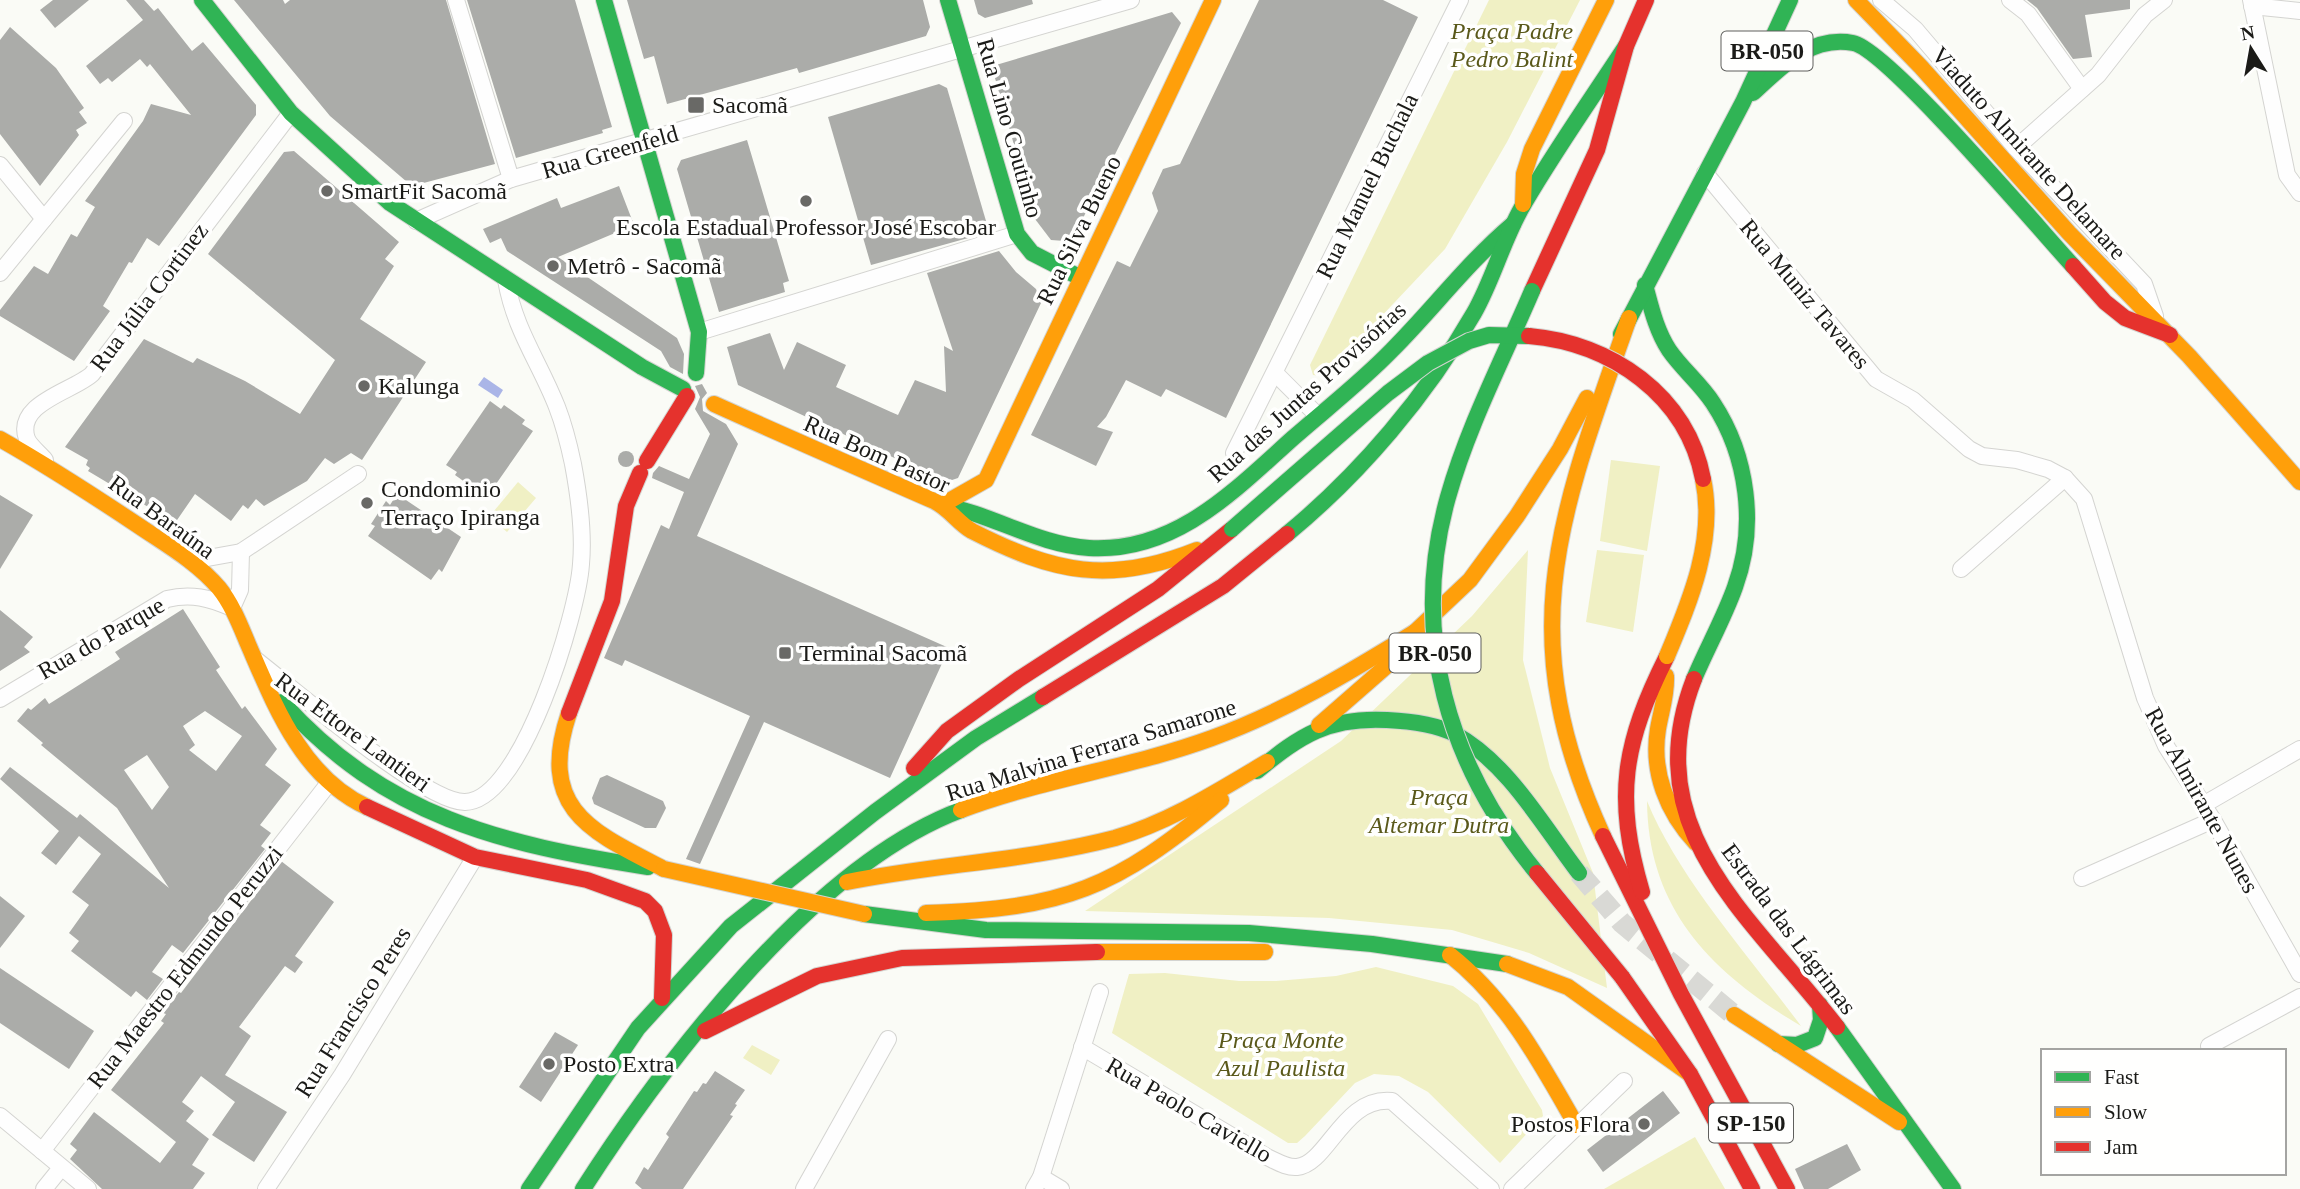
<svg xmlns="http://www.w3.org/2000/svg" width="2300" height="1189" viewBox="0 0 2300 1189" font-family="Georgia,serif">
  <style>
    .green { fill: #f0f0c4 }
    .water { fill: #aab5e7 }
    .building { fill: #abaca9; fill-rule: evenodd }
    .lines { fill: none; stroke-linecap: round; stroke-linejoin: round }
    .secondary-tunnel { stroke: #d9d9d5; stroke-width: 21; stroke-dasharray: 21 10; stroke-linecap: butt }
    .street-casing { stroke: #d4d4d1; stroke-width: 18 }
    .fast-casing { stroke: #d4d4d1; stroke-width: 18 }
    .slow-casing { stroke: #d4d4d1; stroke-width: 18 }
    .jam-casing { stroke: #d4d4d1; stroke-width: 18 }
    .street { stroke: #fefefe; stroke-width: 16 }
    .fast { stroke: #30b455; stroke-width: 16 }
    .slow { stroke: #ff9f0a; stroke-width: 16 }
    .jam { stroke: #e5322d; stroke-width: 16 }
    .fast-bridge-casing { stroke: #d4d4d1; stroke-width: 18; stroke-linecap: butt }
    .slow-bridge-casing { stroke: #d4d4d1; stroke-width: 18; stroke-linecap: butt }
    .jam-bridge-casing { stroke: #d4d4d1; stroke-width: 18; stroke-linecap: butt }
    .fast-bridge { stroke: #30b455; stroke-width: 16 }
    .slow-bridge { stroke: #ff9f0a; stroke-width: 16 }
    .jam-bridge { stroke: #e5322d; stroke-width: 16 }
    .poi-dot { fill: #696966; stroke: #fffffe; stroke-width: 2.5 }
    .labels { text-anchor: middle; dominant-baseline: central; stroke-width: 7; stroke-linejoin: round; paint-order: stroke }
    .shield { fill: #fffffe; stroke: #5f5f5d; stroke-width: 2 }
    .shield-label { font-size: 23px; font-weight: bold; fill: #1b1b18 }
    .park-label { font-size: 24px; font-style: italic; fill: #5a591a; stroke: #fffffe }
    .poi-label { font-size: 24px; fill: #1b1b18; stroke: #fffffe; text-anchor: start }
    .street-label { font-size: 24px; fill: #1b1b18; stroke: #fffffe }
  </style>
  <rect width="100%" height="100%" fill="#fafbf6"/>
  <g class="green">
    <path d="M1489,0H1580L1507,142L1445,249L1342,358L1320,376L1313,375L1310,365Z"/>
    <path d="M1611,460L1660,466L1647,551L1600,541Z"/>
    <path d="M518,482L536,498L507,532L489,517Z"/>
    <path d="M1528,550L1523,660L1550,768L1593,873L1607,988L1529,953L1452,930L1329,918L1085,911L1341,741L1472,616Z"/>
    <path d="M1597,550L1644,555L1633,632L1586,622Z"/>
    <path d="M1647,801C1679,879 1750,957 1801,1026C1712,973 1648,910 1647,801Z"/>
    <path d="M1376,967L1453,986L1478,1004L1542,1110L1543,1116L1500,1163L1428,1092L1399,1076L1374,1074L1355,1083L1305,1136L1297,1143H1288L1112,1033L1129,974L1165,973L1239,981H1276L1336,976Z"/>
    <path d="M752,1045L780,1060L771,1075L743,1058Z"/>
    <path d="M1695,1137L1725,1189H1604Z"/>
  </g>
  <path class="water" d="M484,377L503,390L498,398L478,385Z"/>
  <g class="building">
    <path d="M53,0H89L55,28L40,10Z"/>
    <path d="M126,0H144L154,11L158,8L192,51L203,42L256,105V115L159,246L147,238L132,263L129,262L103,306L110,311L74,361L0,316V310L34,266L48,274L71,234L77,237L95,207L85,201L143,121L151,104L191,115L150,64L147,67L140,59L112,82L108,78L100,84L86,66L143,20Z"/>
    <path d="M234,0H283L285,4L290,0H446L495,164L416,185L407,182L330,116Z"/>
    <path d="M467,0H575L612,127L602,130L603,133L516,158Z"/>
    <path d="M627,0H923L930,27L926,36L799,73L797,68L667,104L654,56L644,59Z"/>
    <path d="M974,0H1032L1033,4L985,18L978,14Z"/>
    <path d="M1259,0H1383L1418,17L1226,418L1166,389L1161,397L1126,380L1106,417L1097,427L1113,432L1096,466L1031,435L1117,261L1130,267L1158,211L1152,193L1163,169L1180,164Z"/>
    <path d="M2027,0H2130V9L2085,15L2092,57L2073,59L2037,8Z"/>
    <path d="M1172,12L1181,23L1076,232L1065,241L1051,240L1035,219L993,71L996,65Z"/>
    <path d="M10,27L56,68L84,108L79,112L87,123L76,130L79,135L40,186L0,134V40Z"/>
    <path d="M939,84L947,88L986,221L979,235L871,265L828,117Z"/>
    <path d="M747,140L789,281L783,283L785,292L719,312L677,169L681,160Z"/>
    <path d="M294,151L399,242L385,259L394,266L360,319L426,362L362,460L351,453L334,464L325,458L307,481L264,506L256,499L248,509L243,505L231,521L195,494L175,523L88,471L90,468L86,465L88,460L65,447L144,339L193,363L197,358L245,381L300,414L335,360L208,254L284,152Z"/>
    <path d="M619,186L634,225L558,257L677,338L684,354L683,374L670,367L661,351L507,251L501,238L490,243L483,229L557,198L561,208Z"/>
    <path d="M999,251L1016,272L1036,289L1041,303L958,478L946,482L738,385L727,347L770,333L784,370L797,342L846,365L836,387L891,412L898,415L915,380L946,392L944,346L953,351L927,273Z"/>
    <path d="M702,384L707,393L702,399L703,411L726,424L738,444L697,536L949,648L890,778L764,722L700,864L686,859L750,716L625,660L622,666L604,658L661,525L669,529L684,492L652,478L653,473L659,466L689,479L710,434L695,409L700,397L695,386Z"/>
    <path d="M490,401L501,409L504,405L525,420L522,424L533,431L489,494L479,487L476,490L455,475L457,472L446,465Z"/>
    <circle cx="626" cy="459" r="8"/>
    <path d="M397,494L461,537L442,572L439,569L431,580L368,536L375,526L371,524L386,501L390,505Z"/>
    <path d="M0,495L33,515L0,569Z"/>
    <path d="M183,609L220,667L216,670L242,709L245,706L277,749L265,765L291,785L260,825L271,833L261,846L265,849L183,953L172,945L152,972L163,979L147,1000L136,991L131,997L71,951L79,941L69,933L89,905L72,892L101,854L79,836L56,865L41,853L59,831L0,779L10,767L77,818L80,814L169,888L117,808L41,745L43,743L17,721L28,708L31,710L45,698L49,704L120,659L115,652ZM205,711L242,736L216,771L189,750L195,745L183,726ZM147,755L169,787L152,810L124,770Z"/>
    <path d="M0,610L33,637L24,647L30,652L0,671Z"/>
    <path d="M607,775L663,801L666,808L656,828H645L594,804L592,798L600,778Z"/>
    <path d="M281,861L334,902L295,956L303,962L295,973L285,966L239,1027L251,1036L225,1075L287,1112L254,1162L212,1135L235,1102L201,1076L182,1102L194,1111L186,1121L209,1139L192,1165L205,1173L193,1189H102L70,1159L77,1150L70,1144L94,1112L160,1163L176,1142L111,1090L164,1023L161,1021L166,1014L163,1013L179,992L181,993Z"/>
    <path d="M0,896L25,916L0,948Z"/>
    <path d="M0,968L94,1031L69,1069L0,1023Z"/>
    <path d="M555,1032L578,1045L541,1102L519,1087Z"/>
    <path d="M715,1071L745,1090L735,1104L737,1105L730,1115L733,1116L683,1189H642L635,1183L644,1167L648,1170L669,1137L666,1134L694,1091L697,1092L703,1083L706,1084Z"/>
    <path d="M1663,1091L1680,1113L1603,1172L1587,1150Z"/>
    <path d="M1847,1144L1861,1170L1828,1189H1804L1795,1169Z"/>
  </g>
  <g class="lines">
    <path class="secondary-tunnel" d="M1579,873L1622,923L1734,1015"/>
    <defs>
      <g id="street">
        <path d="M456,0L511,179"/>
        <path d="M1881,0L1915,29L2016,148L2144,284L2155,316"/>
        <path d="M2010,0L2028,14L2082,89"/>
        <path d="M2251,0L2287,175L2300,193"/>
        <path d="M2252,6L2300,11"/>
        <path d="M2016,148L2098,75L2145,15L2164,0"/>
        <path d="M0,165L44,219"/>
        <path d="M1705,173L1876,379L1913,400L1969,449L1982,456L2017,460L2048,469L2065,478L2084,499L2145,698L2166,746L2213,820L2300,974"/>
        <path d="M416,221L511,179L1131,0"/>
        <path d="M0,273L124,121"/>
        <path d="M699,332L1017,234"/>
        <path d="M1275,373L1318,416"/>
        <path d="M1234,453L1460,0"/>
        <path d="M45,460C40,454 30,446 27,439C14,403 74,391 92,374L291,113"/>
        <path d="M191,561L241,552L358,474"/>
        <path d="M1961,569L2065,478"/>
        <path d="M256,660C294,689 425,803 465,802C522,801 578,612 581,564C584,531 579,496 573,464C569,445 564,425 557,407C539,361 515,331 506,280"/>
        <path d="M0,699L167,599C191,593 210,598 232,608L240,590L241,552"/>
        <path d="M2203,805L2300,749"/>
        <path d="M2082,878L2213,820"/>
        <path d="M2209,1046L2300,997"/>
        <path d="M1082,1047L1267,1157C1276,1161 1287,1168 1297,1167C1328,1164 1343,1096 1392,1101L1491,1189"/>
        <path d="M0,1116L88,1189"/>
        <path d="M42,1151L329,783"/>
        <path d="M1041,1177L1061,1189"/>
        <path d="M44,1189L61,1168"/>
        <path d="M266,1189L342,1075L475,857"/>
        <path d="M804,1189L888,1039"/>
        <path d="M1034,1189L1041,1177L1100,992"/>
        <path d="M1512,1189L1624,1081"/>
      </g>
      <g id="fast">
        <path d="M202,0L291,113L390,203L642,367L683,389"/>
        <path d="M604,0L699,332L696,373"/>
        <path d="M948,0L1017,234L1032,253L1081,278"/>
        <path d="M1753,93C1781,67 1811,35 1853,43C1887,49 2040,230 2073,266"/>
        <path d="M1645,285C1651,307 1656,330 1669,350C1682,369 1700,383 1713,403C1748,456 1757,527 1735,587C1724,618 1707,648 1694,679"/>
        <path d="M1621,334L1743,102L1790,0"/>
        <path d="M942,505C992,514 1038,545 1089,548C1175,553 1234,491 1293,438C1326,409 1361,382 1392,350C1433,309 1468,262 1513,224"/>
        <path d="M1287,534C1360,474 1427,395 1474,313C1494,278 1504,236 1525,202C1556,149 1592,98 1626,46"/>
        <path d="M282,702C386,817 500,844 648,867"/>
        <path d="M1257,771C1301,735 1328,717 1387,720C1409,721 1435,724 1455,734C1508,763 1543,826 1579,873"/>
        <path d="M864,914L986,930L1249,933L1372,944L1507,964"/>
        <path d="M1837,1027L1953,1189"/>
        <path d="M1778,1044L1797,1045L1815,1038L1821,1020L1820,1005"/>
        <path d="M529,1189L638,1028L731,926L875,812L976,738L1043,697"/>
        <path d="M583,1189C666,1060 814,865 961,810"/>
      </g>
      <g id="slow">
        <path d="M1856,0L1921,67L2069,233L2189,356L2300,482"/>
        <path d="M1523,204L1524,174L1532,149L1606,0"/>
        <path d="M714,404C787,437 861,469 934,501C949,508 958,523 972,531C1054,573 1110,585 1197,550"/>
        <path d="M0,439C48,466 94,496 139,526C167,545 197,562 219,588C232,604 240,625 248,644C275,706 302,777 367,807"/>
        <path d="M942,505L986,480L1213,0"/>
        <path d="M1666,676C1667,695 1661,711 1658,729C1651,772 1667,812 1696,843"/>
        <path d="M569,713C537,809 590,831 664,869"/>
        <path d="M1319,725L1398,656L1415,632L1470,580L1517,516L1560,449L1587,398"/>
        <path d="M961,810C1043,779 1130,768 1212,738C1284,712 1350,672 1415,632"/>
        <path d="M1603,836C1510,633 1560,515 1629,318"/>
        <path d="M847,882C936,864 1027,861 1115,838C1170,822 1218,791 1267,762"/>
        <path d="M926,913C1064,909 1116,888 1221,800"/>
        <path d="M1097,952H1265"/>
        <path d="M1450,955C1508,1001 1540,1062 1576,1125"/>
        <path d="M1507,964L1568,987L1690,1074"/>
        <path d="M1734,1015L1899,1122"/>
      </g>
      <g id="jam">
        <path d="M2073,266L2105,302L2125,318L2170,335"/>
        <path d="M1532,291L1597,150L1626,46L1646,0"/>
        <path d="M647,461L687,396"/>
        <path d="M1694,679C1635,832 1753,917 1837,1027"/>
        <path d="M1043,697L1223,586L1287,534"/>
        <path d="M569,713L612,601L626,506L640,473"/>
        <path d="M914,768L947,731L1019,679L1158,589L1232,529"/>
        <path d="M367,807L475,857L587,880L645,901L655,911L664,935L662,998"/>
        <path d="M1603,836L1681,994L1787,1189"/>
        <path d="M1642,892C1614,797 1623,744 1667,656"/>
        <path d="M1622,977L1690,1074L1752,1189"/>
        <path d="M705,1031L817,976L902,958L1097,952"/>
      </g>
    </defs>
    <use href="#street" class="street-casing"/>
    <use href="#fast" class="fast-casing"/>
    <use href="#slow" class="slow-casing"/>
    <use href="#jam" class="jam-casing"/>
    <use href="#street" class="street"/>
    <use href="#fast" class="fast"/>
    <use href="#slow" class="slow"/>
    <use href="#jam" class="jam"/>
    <defs>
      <g id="fast-bridge">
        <path d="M1532,291C1503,359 1468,426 1448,497C1409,635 1448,765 1537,873"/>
        <path d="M1232,529L1388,393L1428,363L1469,341L1489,335L1529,336"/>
      </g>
      <g id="slow-bridge">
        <path d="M1667,656C1690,601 1716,540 1703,479"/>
        <path d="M664,869L864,914"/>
      </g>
      <g id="jam-bridge">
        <path d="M1529,336C1611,343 1687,395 1703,479"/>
        <path d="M1537,873L1622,977"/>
      </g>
    </defs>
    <use href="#fast-bridge" class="fast-bridge-casing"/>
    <use href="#slow-bridge" class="slow-bridge-casing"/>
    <use href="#jam-bridge" class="jam-bridge-casing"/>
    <use href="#fast-bridge" class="fast-bridge"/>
    <use href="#slow-bridge" class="slow-bridge"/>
    <use href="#jam-bridge" class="jam-bridge"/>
  </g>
  <g class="poi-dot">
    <rect x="687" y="96" width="18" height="18" rx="3.5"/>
    <circle cx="327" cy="191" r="7"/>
    <circle cx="806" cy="201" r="7"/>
    <circle cx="553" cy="266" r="7"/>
    <circle cx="364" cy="386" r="7"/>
    <circle cx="367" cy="503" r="7"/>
    <rect x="778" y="646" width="14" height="14" rx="3.5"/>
    <circle cx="549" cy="1064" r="7"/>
    <circle cx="1644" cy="1124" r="7"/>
  </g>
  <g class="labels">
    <g class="shield">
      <rect x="1721.5" y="31.5" width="91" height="39" rx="5"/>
      <rect x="1389.5" y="633.5" width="91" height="39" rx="5"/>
      <rect x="1709" y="1103.5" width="84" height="39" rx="5"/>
    </g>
    <g class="shield-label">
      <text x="1767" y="51">BR-050</text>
      <text x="1435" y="653">BR-050</text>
      <text x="1751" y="1123">SP-150</text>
    </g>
    <g class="park-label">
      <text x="1512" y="31">Praça Padre<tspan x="1512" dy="28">Pedro Balint</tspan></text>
      <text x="1439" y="797">Praça<tspan x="1439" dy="28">Altemar Dutra</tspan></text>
      <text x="1281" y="1040">Praça Monte<tspan x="1281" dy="28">Azul Paulista</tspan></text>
    </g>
    <g class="poi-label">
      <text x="712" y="105">Sacomã</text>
      <text x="341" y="191">SmartFit Sacomã</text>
      <text x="806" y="227" text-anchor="middle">Escola Estadual Professor José Escobar</text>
      <text x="567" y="266">Metrô - Sacomã</text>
      <text x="378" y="386">Kalunga</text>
      <text x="381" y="489">Condominio<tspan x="381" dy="28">Terraço Ipiranga</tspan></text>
      <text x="799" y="653">Terminal Sacomã</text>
      <text x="563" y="1064">Posto Extra</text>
      <text x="1630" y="1124" text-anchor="end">Postos Flora</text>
    </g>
    <g class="street-label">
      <text transform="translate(1010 128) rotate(74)">Rua Lino Coutinho</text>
      <text transform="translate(610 152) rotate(-16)">Rua Greenfeld</text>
      <text transform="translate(2029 153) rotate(48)">Viaduto Almirante Delamare</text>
      <text transform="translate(1367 186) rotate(-64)">Rua Manuel Buchala</text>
      <text transform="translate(1079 230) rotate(-64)">Rua Silva Bueno</text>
      <text transform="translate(1805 294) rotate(50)">Rua Muniz Tavares</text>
      <text transform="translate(149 297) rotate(-53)">Rua Júlia Cortinez</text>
      <text transform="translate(1307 392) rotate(-42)">Rua das Juntas Provisórias</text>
      <text transform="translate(877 454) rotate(24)">Rua Bom Pastor</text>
      <text transform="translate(162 517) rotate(36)">Rua Baraúna</text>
      <text transform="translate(101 638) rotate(-30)">Rua do Parque</text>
      <text transform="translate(353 732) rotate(36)">Rua Ettore Lantieri</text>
      <text transform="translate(1091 750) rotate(-17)">Rua Malvina Ferrara Samarone</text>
      <text transform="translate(2202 800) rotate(61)">Rua Almirante Nunes</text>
      <text transform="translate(1789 929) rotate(53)">Estrada das Lágrimas</text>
      <text transform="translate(185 967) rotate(-52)">Rua Maestro Edmundo Peruzzi</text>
      <text transform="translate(353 1012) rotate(-58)">Rua Francisco Peres</text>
      <text transform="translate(1189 1110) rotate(30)">Rua Paolo Caviello</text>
    </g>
  </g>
  <rect x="2041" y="1049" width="245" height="126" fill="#fffffe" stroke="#a4a4a2" stroke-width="2"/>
  <rect x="2055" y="1072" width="35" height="10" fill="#30b455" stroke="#a4a4a2" stroke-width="2"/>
  <text x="2104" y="1084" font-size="21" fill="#1b1b18">Fast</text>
  <rect x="2055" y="1107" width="35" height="10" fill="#ff9f0a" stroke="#a4a4a2" stroke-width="2"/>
  <text x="2104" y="1119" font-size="21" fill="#1b1b18">Slow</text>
  <rect x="2055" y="1142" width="35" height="10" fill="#e5322d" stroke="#a4a4a2" stroke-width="2"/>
  <text x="2104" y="1154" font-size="21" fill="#1b1b18">Jam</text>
  <g transform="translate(2251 49) rotate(349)" stroke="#fffffe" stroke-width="5" paint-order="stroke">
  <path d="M0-5L12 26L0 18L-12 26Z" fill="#1b1b18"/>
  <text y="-10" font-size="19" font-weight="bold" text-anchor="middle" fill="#1b1b18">N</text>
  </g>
</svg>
